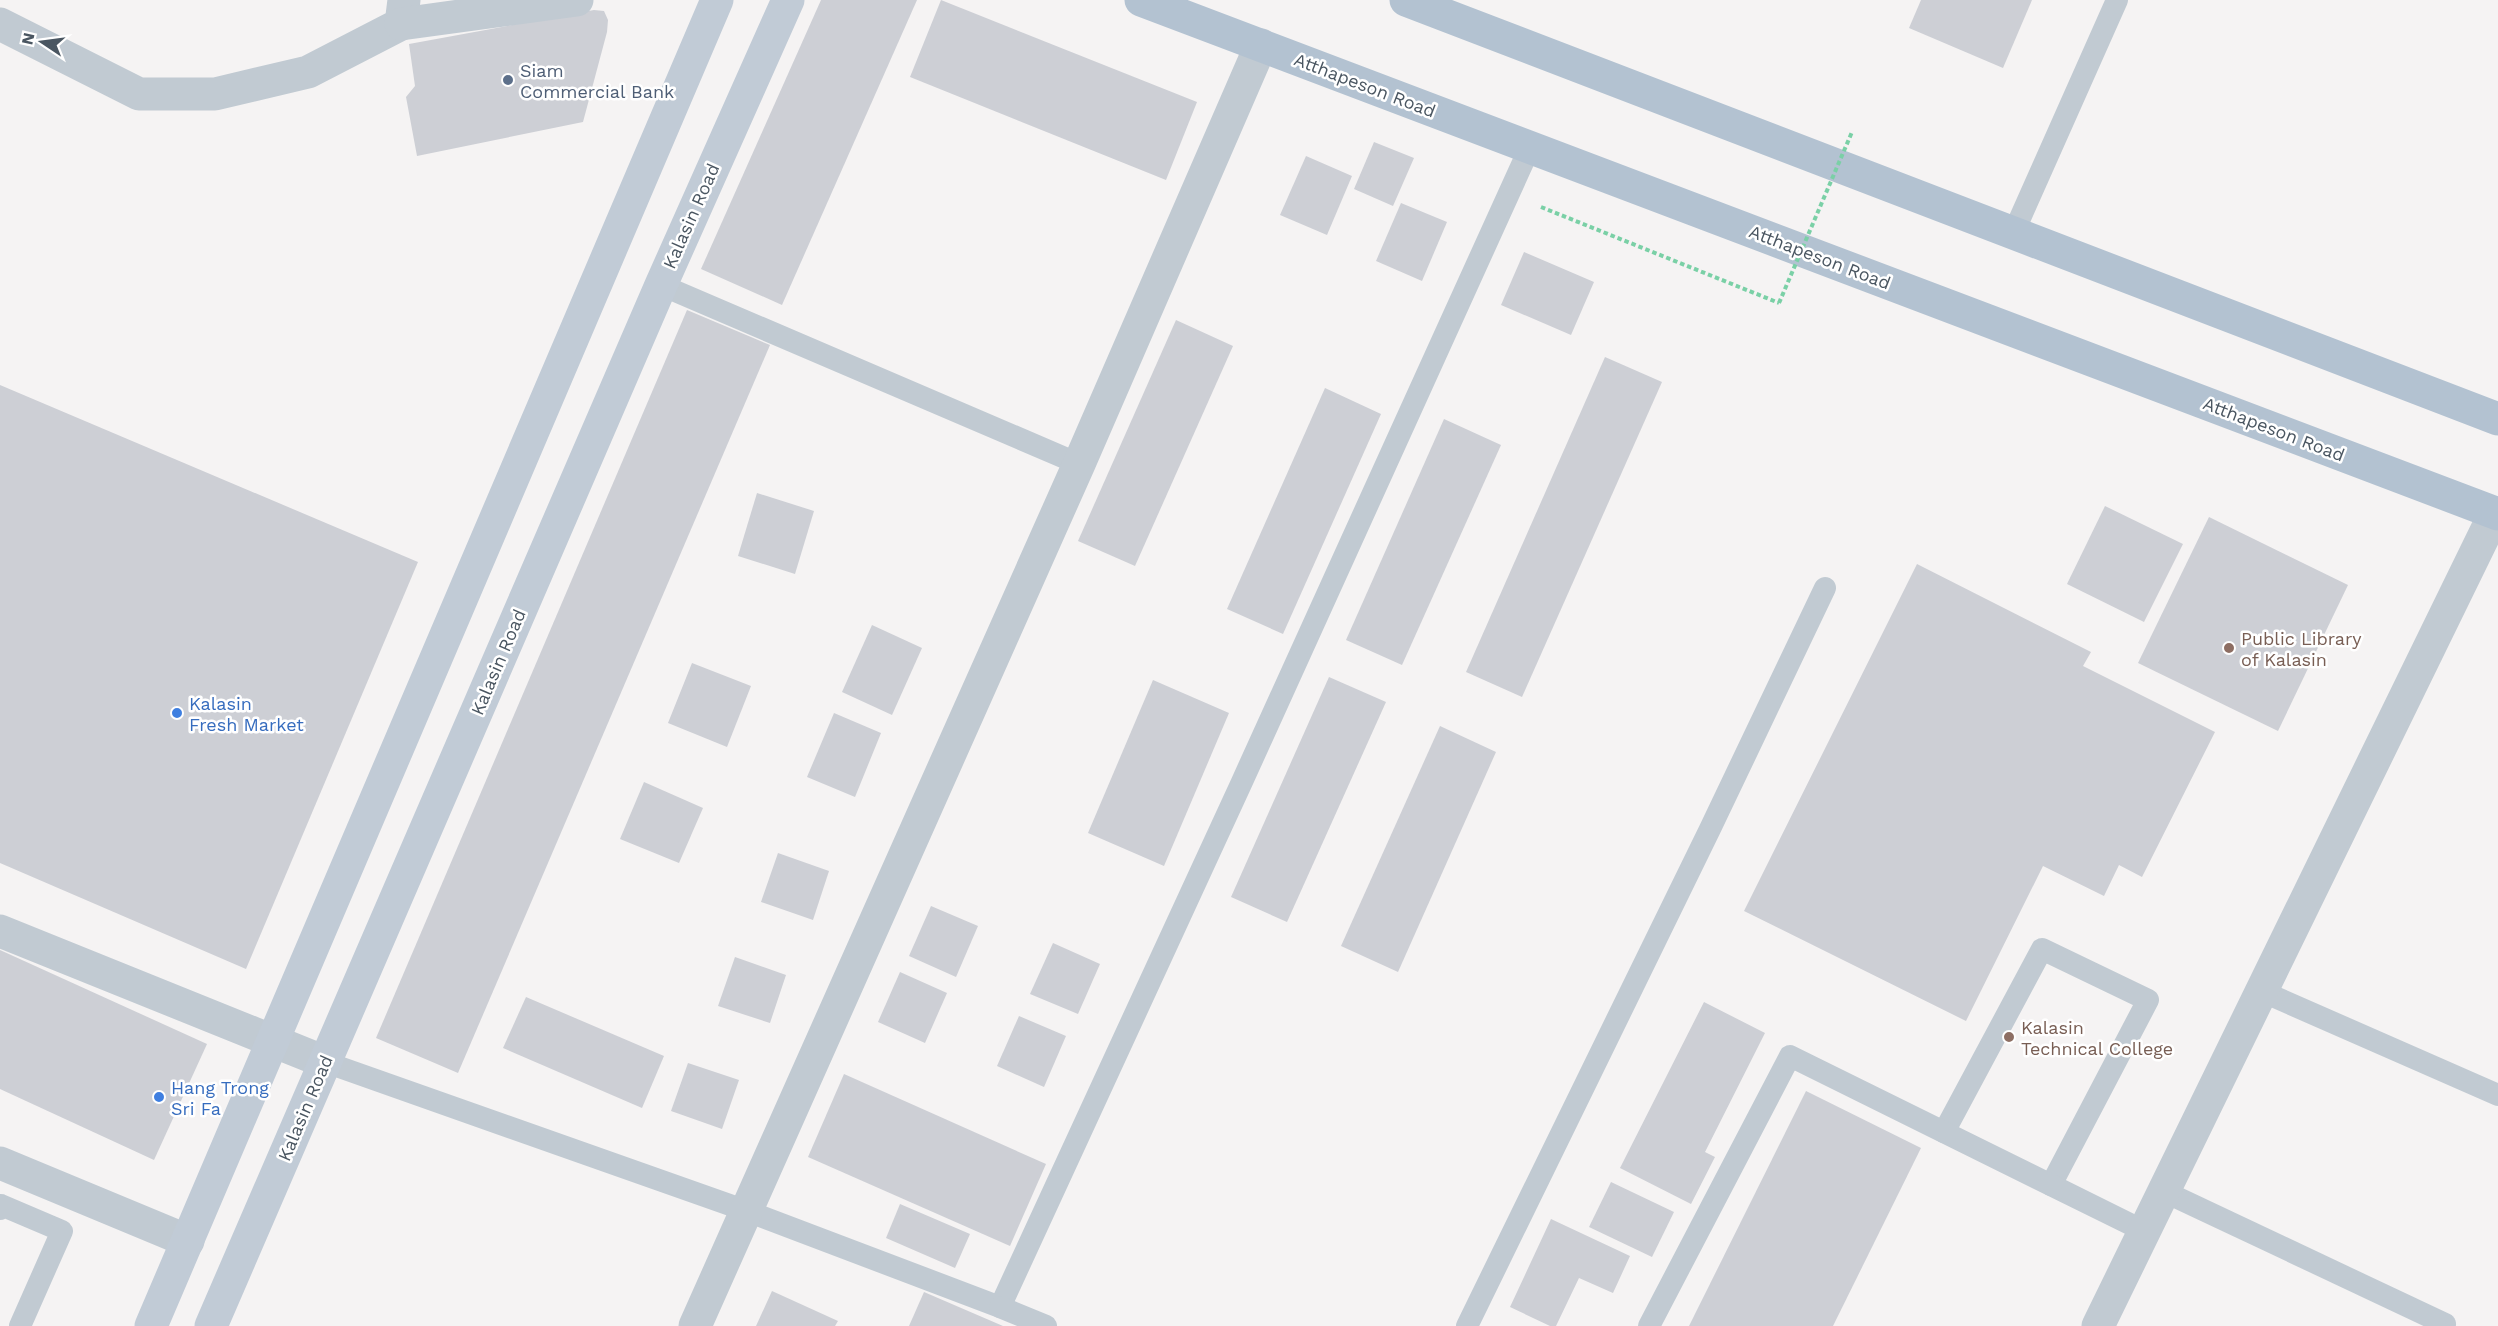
<svg xmlns="http://www.w3.org/2000/svg" width="2498" height="1326" viewBox="0 0 2498 1326" font-family="'Work Sans',sans-serif">
  <style>
    .building { fill: #cdcfd5 }
    .lines { fill: none; stroke-linecap: round; stroke-linejoin: round }
    .path { stroke: #7ad0a6; stroke-width: 4; stroke-dasharray: 4.5 3; stroke-linecap: butt }
    .service { stroke: #c1cad2; stroke-width: 22 }
    .minor { stroke: #c1cad2; stroke-width: 33 }
    .secondary { stroke: #c1cbd6; stroke-width: 33 }
    .primary { stroke: #b3c2d1; stroke-width: 33 }
    .path-bridge { stroke: #7ad0a6; stroke-width: 4; stroke-dasharray: 4.5 3; stroke-linecap: butt }
    .service-dot { fill: #5c6f8a; stroke: #fff; stroke-width: 2 }
    .education-dot { fill: #8d6e63; stroke: #fff; stroke-width: 2 }
    .shop-dot { fill: #3f7fe0; stroke: #fff; stroke-width: 2 }
    .labels { text-anchor: middle; dominant-baseline: central; stroke-width: 5; stroke-linejoin: round; paint-order: stroke }
    .service-label { font-size: 18px; fill: #4e5e75; stroke: #fff; text-anchor: start }
    .street-label { font-size: 18px; fill: #4a5661; stroke: #fff }
    .education-label { font-size: 18px; fill: #785e54; stroke: #fff; text-anchor: start }
    .shop-label { font-size: 18px; fill: #366cbe; stroke: #fff; text-anchor: start }
  </style>
  <rect width="100%" height="100%" fill="#f5f3f3"/>
  <g class="building">
    <path d="M821,0H917L782,305L701,269Z"/>
    <path d="M941,0L1197,102L1166,180L910,77Z"/>
    <path d="M1921,0H2032L2003,68L1909,28Z"/>
    <path d="M594,10L604,11L608,20L607,32L583,122L417,156L406,97L415,86L409,44Z"/>
    <path d="M1374,142L1414,158L1393,206L1354,189Z"/>
    <path d="M1306,156L1352,176L1327,235L1280,215Z"/>
    <path d="M1401,203L1447,222L1422,281L1376,261Z"/>
    <path d="M1524,252L1594,282L1571,335L1501,305Z"/>
    <path d="M687,310L770,345L458,1073L376,1038Z"/>
    <path d="M1176,320L1233,346L1135,566L1078,541Z"/>
    <path d="M1605,357L1662,382L1522,697L1466,672Z"/>
    <path d="M0,385L418,562L246,969L0,863Z"/>
    <path d="M1325,388L1381,414L1283,634L1227,609Z"/>
    <path d="M1444,419L1501,445L1402,665L1346,640Z"/>
    <path d="M757,493L814,511L795,574L738,556Z"/>
    <path d="M2105,506L2183,544L2144,622L2067,584Z"/>
    <path d="M2209,517L2348,585L2278,731L2138,663Z"/>
    <path d="M1917,564L2091,652L2083,666L2215,732L2142,877L2119,865L2104,896L2043,866L1966,1021L1744,911Z"/>
    <path d="M872,625L922,648L892,715L842,692Z"/>
    <path d="M692,663L751,686L727,747L668,723Z"/>
    <path d="M1329,677L1386,702L1287,922L1231,897Z"/>
    <path d="M1153,680L1229,713L1164,866L1088,833Z"/>
    <path d="M834,713L881,733L855,797L807,777Z"/>
    <path d="M1440,726L1496,752L1398,972L1341,946Z"/>
    <path d="M644,782L703,808L679,863L620,839Z"/>
    <path d="M778,853L829,871L813,920L761,902Z"/>
    <path d="M931,906L978,926L956,977L909,956Z"/>
    <path d="M1053,943L1100,964L1078,1014L1030,994Z"/>
    <path d="M0,950L207,1044L154,1160L0,1089Z"/>
    <path d="M735,957L786,975L770,1023L718,1006Z"/>
    <path d="M900,972L947,993L925,1043L878,1022Z"/>
    <path d="M526,997L664,1056L642,1108L503,1048Z"/>
    <path d="M1704,1002L1765,1033L1705,1152L1715,1157L1691,1204L1620,1168Z"/>
    <path d="M1019,1016L1066,1036L1044,1087L997,1066Z"/>
    <path d="M688,1063L739,1080L722,1129L671,1111Z"/>
    <path d="M844,1074L1046,1164L1010,1246L808,1157Z"/>
    <path d="M1806,1091L1921,1148L1833,1326H1689Z"/>
    <path d="M1611,1182L1674,1212L1652,1257L1589,1227Z"/>
    <path d="M900,1204L970,1234L955,1268L886,1238Z"/>
    <path d="M1551,1219L1630,1256L1613,1293L1579,1278L1556,1326H1550L1510,1307Z"/>
    <path d="M772,1291L838,1321L835,1326H756Z"/>
    <path d="M924,1292L1003,1326H909Z"/>
  </g>
  <g class="lines">
    <path class="path" d="M1541,207L1779,303"/>
    <g class="service">
      <path d="M2013,234L2117,0"/>
      <path d="M661,285L1079,464"/>
      <path d="M2261,991L2498,1095"/>
      <path d="M325,1062L747,1211L1000,1307L1241,784L1530,147"/>
      <path d="M1944,1132L2042,949L2148,1000L2051,1185"/>
      <path d="M2163,1191L2445,1324"/>
      <path d="M0,1209L1,1205L62,1231L20,1326"/>
      <path d="M1000,1307L1046,1326"/>
      <path d="M1467,1326L1710,829L1825,588"/>
      <path d="M1649,1326L1790,1056L2144,1231"/>
    </g>
    <g class="minor">
      <path d="M0,24L139,94H215L308,72L401,24L404,0"/>
      <path d="M401,24L577,0"/>
      <path d="M0,931L325,1062"/>
      <path d="M0,1163L188,1241"/>
      <path d="M695,1326L1079,464L1261,45"/>
      <path d="M2098,1326L2495,513"/>
    </g>
    <g class="secondary">
      <path d="M151,1326L717,0"/>
      <path d="M211,1326L661,285L788,0"/>
    </g>
    <g class="primary">
      <path d="M1141,0L2498,514"/>
      <path d="M1406,0L2498,419"/>
    </g>
    <path class="path-bridge" d="M1779,303L1852,132"/>
  </g>
  <circle class="service-dot" cx="508" cy="80" r="6"/>
  <g class="education-dot">
    <circle cx="2229" cy="648" r="6"/>
    <circle cx="2009" cy="1037" r="6"/>
  </g>
  <g class="shop-dot">
    <circle cx="177" cy="713" r="6"/>
    <circle cx="159" cy="1097" r="6"/>
  </g>
  <g class="labels">
    <g class="service-label">
      <text x="520" y="70">Siam<tspan x="520" dy="21">Commercial Bank</tspan></text>
    </g>
    <g class="street-label">
      <text transform="translate(1365 85) rotate(21)">Atthapeson Road</text>
      <text transform="translate(691 216) rotate(-66)">Kalasin Road</text>
      <text transform="translate(1820 257) rotate(21)">Atthapeson Road</text>
      <text transform="translate(2274 429) rotate(21)">Atthapeson Road</text>
      <text transform="translate(498 662) rotate(-67)">Kalasin Road</text>
      <text transform="translate(305 1108) rotate(-67)">Kalasin Road</text>
    </g>
    <g class="education-label">
      <text x="2241" y="638">Public Library<tspan x="2241" dy="21">of Kalasin</tspan></text>
      <text x="2021" y="1027">Kalasin<tspan x="2021" dy="21">Technical College</tspan></text>
    </g>
    <g class="shop-label">
      <text x="189" y="703">Kalasin<tspan x="189" dy="21">Fresh Market</tspan></text>
      <text x="171" y="1087">Hang Trong<tspan x="171" dy="21">Sri Fa</tspan></text>
    </g>
  </g>
  <g transform="translate(42 42) rotate(283)" stroke="#ffffff" stroke-width="4.5" paint-order="stroke">
  <path d="M0-4.5L10 22L0 15L-10 22Z" fill="#4a5661"/>
  <text y="-9" font-size="16" font-weight="bold" text-anchor="middle" fill="#4a5661">N</text>
  </g>
</svg>
